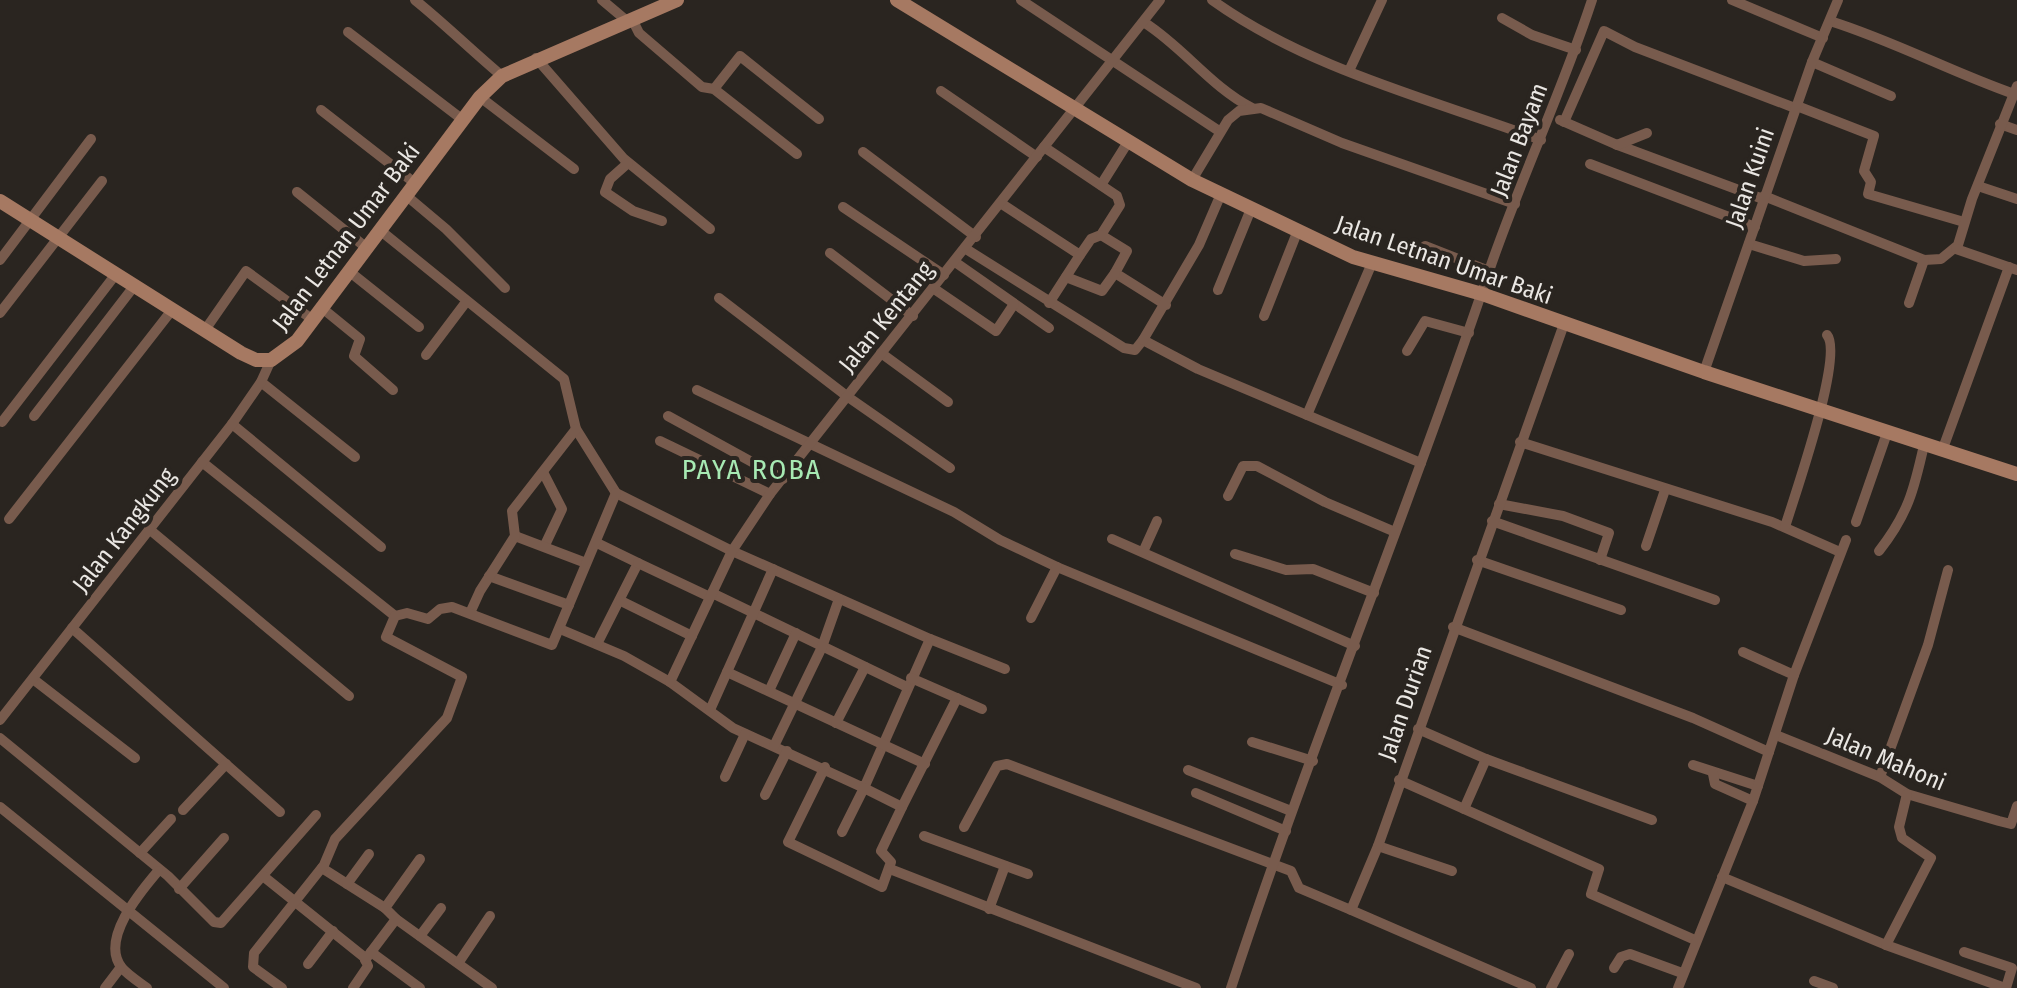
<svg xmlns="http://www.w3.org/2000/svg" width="2017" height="988" viewBox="0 0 2017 988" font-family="'Fira Sans Condensed',sans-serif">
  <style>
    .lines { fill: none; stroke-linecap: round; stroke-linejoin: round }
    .street { stroke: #785b4d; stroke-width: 10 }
    .secondary { stroke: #a67962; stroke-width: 14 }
    .labels { text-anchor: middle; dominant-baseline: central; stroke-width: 8; stroke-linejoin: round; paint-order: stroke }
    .street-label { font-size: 24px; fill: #eae7e3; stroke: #2a2520 }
    .quarter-label { font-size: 28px; letter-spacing: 2px; fill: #a7e9b3; stroke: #2a2520 }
  </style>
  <rect width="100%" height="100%" fill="#2a2520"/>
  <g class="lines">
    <g class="street">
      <path d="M415,0C446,25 471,50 502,76"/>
      <path d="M602,0L627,21"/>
      <path d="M1021,0L1219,131"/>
      <path d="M1212,0C1308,69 1431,99 1541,140"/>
      <path d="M1732,0L1823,38"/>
      <path d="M1502,18L1532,35L1576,50"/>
      <path d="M632,19L639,33L702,87L714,89L797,154"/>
      <path d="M1830,21C1894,41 1951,72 2014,94"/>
      <path d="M1145,23C1184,48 1211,87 1252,108"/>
      <path d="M348,32L463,120"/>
      <path d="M536,58L624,159L710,229"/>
      <path d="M1812,62L1891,96"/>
      <path d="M1349,71L1382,0"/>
      <path d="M714,89L740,56L819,119"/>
      <path d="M941,91L1037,157"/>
      <path d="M480,97L574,169"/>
      <path d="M1797,106L1874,136L1864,171L1871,182L1868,194L1964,222"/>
      <path d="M321,110L416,184"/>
      <path d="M1560,120L1615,144L1763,199"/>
      <path d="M1564,122L1604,31L1635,47L1795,108"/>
      <path d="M2000,124L2017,130"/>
      <path d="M1617,145L1647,133"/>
      <path d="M863,152L976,237"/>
      <path d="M628,163L610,179L605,192L633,211L662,221"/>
      <path d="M1590,164L1755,227"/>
      <path d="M1192,180L1228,120L1239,111L1261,108L1342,143L1515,204"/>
      <path d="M1101,185L1128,142"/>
      <path d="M1978,186L2017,199"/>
      <path d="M297,192L368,249"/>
      <path d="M1764,196L1924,260L1941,259L1958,245L1972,199L2017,86"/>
      <path d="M408,197L446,229L505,288"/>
      <path d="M1002,204L1080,255L1091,239L1101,235L1120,205L1117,196L1044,147"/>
      <path d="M843,207L944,275"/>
      <path d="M381,231L564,379L576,429L616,493L732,551L930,639L864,788L733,728L670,682L624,656L560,629"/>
      <path d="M1101,235L1127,251L1115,273L1166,305"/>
      <path d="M1749,244L1804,261L1836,259"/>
      <path d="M1425,246L1489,271"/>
      <path d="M966,249L1124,348L1135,350L1143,340L1198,369L1421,463"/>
      <path d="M1956,249L2017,270"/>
      <path d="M830,253L913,316"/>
      <path d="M0,260L91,139"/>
      <path d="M955,262L1049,328"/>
      <path d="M350,272L419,327"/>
      <path d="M1066,277L1102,291L1115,273"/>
      <path d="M933,288L996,331L1014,304"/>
      <path d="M1218,290L1251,209"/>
      <path d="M719,298L848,397L950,468"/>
      <path d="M1049,303L1080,255"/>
      <path d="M1909,303L1924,260"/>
      <path d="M322,308L360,339L354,356L393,390"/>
      <path d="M0,313L102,181"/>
      <path d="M1264,316L1298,230"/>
      <path d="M205,330L246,271L313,320"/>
      <path d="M1143,340L1199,245L1221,194"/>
      <path d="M1407,351L1425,321L1469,333"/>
      <path d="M881,353L948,402"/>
      <path d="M426,355L466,302"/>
      <path d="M1704,372L1812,62L1838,0"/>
      <path d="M261,382L355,457"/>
      <path d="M697,390L954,512L1000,540L1057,567L1342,685"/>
      <path d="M1307,415L1372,263"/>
      <path d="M34,416L135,285"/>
      <path d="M668,416L783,479"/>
      <path d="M2,422L116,274"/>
      <path d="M232,424L381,547"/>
      <path d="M660,441L770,494"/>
      <path d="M1520,442L1772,522L1840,552"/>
      <path d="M1942,451L2009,267"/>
      <path d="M202,462L395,616"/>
      <path d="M543,472L562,509L545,545"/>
      <path d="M1228,496L1243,466H1257L1325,502L1395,532"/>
      <path d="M1499,504L1563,516L1609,533L1600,560"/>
      <path d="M9,519L172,310"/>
      <path d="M1492,521L1715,600"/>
      <path d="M1856,522L1887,433"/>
      <path d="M1785,527C1795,494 1844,355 1827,335"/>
      <path d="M149,529L349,696"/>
      <path d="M515,536L586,563"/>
      <path d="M1112,539L1355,646"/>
      <path d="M597,543L638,563L597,644"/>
      <path d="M1646,546L1665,490"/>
      <path d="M1879,551C1908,514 1914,490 1924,445"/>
      <path d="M1143,552L1157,521"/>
      <path d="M1235,554L1286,570L1313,569L1374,593"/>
      <path d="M1477,560L1621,610"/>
      <path d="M638,563L710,597"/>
      <path d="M489,576L569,605"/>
      <path d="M712,593L907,687"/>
      <path d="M621,601L692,636"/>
      <path d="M470,613L480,591L515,536L512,511L576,429"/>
      <path d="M1031,618L1057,567"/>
      <path d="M1453,627L1693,718L1769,752"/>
      <path d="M72,628L280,812"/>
      <path d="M930,639L1005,669"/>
      <path d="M1743,652L1794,675"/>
      <path d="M727,672L925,764"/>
      <path d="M911,678L982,709"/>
      <path d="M33,679L135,758"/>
      <path d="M670,682L732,551L770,494L1160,0"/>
      <path d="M769,691L796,633"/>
      <path d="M710,710L773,569"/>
      <path d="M0,720L232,424L261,382L271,360"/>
      <path d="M836,723L865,667"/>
      <path d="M1418,729L1486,759"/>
      <path d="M1776,735L1880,777L1907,794L1999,821L2011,824L2017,806"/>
      <path d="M0,738L168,876L214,922L221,923L316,815"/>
      <path d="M1252,742L1313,761"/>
      <path d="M774,746L822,647L839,599"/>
      <path d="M1693,765L1758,786"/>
      <path d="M825,767L788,842L882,887L891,862L881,851L902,807L864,788L842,832"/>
      <path d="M1188,770L1291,811"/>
      <path d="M1713,774L1715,784L1753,801"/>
      <path d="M725,777L745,734"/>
      <path d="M1880,777L1928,645L1948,570"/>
      <path d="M1399,780L1599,869L1591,894L1695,940"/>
      <path d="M1196,793L1286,831"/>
      <path d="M765,795L787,751"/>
      <path d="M0,807L224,988"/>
      <path d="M902,807L957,698"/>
      <path d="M1464,809L1486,759L1652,820"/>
      <path d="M183,810L226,764"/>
      <path d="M964,827L997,766L1007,764L1291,871L1299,888L1351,910"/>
      <path d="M924,836L1028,874"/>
      <path d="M1378,846L1452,871"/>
      <path d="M140,853L171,819"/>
      <path d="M322,868L385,908"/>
      <path d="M890,869L1196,988"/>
      <path d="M263,876L364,957L368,966L353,988"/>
      <path d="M1722,877L1886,945L2005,988"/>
      <path d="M347,884L369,854"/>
      <path d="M179,889L224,838"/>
      <path d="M989,909L1005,866"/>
      <path d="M396,919L492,988"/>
      <path d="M420,936L441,908"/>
      <path d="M1886,945L1931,858L1902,838L1899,827L1907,794"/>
      <path d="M371,952L420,988"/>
      <path d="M1964,952L2012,968L2006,988"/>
      <path d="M365,960L396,919L385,908L420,859"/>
      <path d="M459,962L490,916"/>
      <path d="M308,964L333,931"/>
      <path d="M1614,968L1621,957L1630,954L1682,973"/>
      <path d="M1814,981L1833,988"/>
      <path d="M105,988L121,967"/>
      <path d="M147,988C139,982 128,975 122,968C99,940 141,891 158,871"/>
      <path d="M282,988L253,967L254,953L324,865L335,839L447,718L462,677L386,637L395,616L407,613L428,619L440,609L452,607L552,645L616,493"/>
      <path d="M1231,988C1310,747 1408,512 1489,271C1520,180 1562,92 1592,0"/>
      <path d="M1531,988L1351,910L1378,846L1564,324"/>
      <path d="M1551,988L1569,954"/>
      <path d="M1678,988L1753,801L1794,675L1846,540"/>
    </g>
    <g class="secondary">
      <path d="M897,0L1192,180L1353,257L1482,294L1704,372L2017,474"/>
      <path d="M0,201L241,353L256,360H271L297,341L480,97L502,76L677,0"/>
    </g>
  </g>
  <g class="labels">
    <g class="street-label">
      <text transform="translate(1519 140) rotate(-69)">Jalan Bayam</text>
      <text transform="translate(1750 178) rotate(-71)">Jalan Kuini</text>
      <text transform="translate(346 237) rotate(-53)">Jalan Letnan Umar Baki</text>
      <text transform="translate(1444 260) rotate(19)">Jalan Letnan Umar Baki</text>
      <text transform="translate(886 317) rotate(-51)">Jalan Kentang</text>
      <text transform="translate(124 530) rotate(-52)">Jalan Kangkung</text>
      <text transform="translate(1405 703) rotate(-71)">Jalan Durian</text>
      <text transform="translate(1886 759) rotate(23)">Jalan Mahoni</text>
    </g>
    <g class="quarter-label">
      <text x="752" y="469">PAYA ROBA</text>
    </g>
  </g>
</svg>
